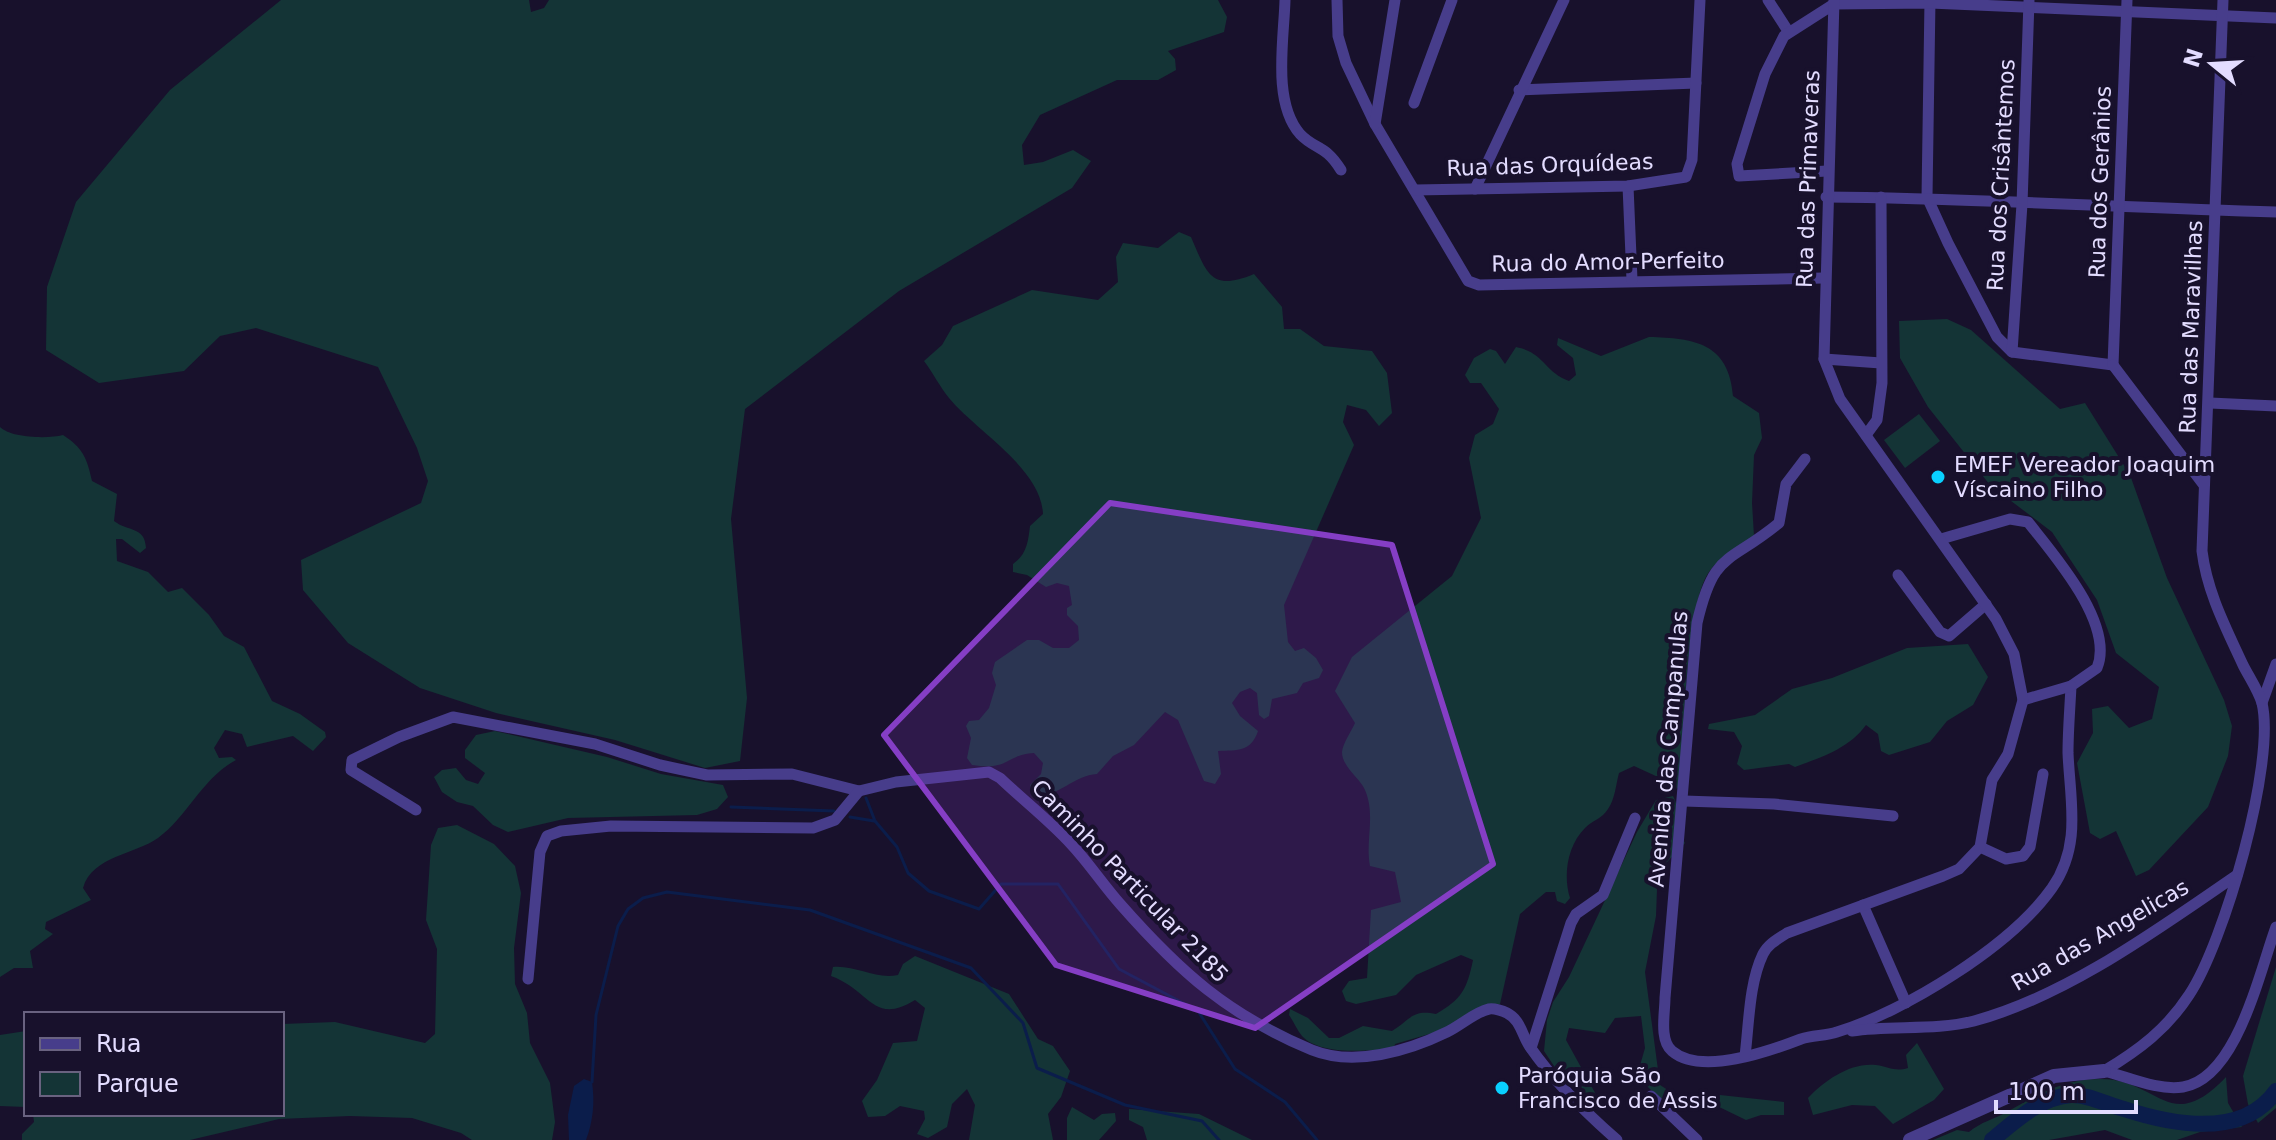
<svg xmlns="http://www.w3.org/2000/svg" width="2276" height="1140" viewBox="0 0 2276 1140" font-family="'DejaVu Sans',sans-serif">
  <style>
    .green { fill: #143436 }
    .water { fill: #0b1d4b }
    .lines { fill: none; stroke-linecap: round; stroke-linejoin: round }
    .stream { stroke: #0b1d4b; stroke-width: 3 }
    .river { stroke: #0b1d4b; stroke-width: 16 }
    .minor { stroke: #473d8b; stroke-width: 11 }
    .tertiary { stroke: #473d8b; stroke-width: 14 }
    .marked { fill: #853ec5; fill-opacity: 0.2; stroke: #853ec5; stroke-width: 6; stroke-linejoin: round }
    .poi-dot { fill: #09d0ff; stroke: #18112c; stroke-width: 3 }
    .labels { text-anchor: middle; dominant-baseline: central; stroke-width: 8; stroke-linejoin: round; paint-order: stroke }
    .street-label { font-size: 22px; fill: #e3dcff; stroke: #18112c }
    .poi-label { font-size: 22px; fill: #e3dcff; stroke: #18112c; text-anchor: start }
  </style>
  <rect width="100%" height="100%" fill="#18112c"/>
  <g class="green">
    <path d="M281,0H529L531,12L544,8L549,0H1218L1227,17L1224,32L1168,51L1175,59L1176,70L1158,80H1117L1040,115L1022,145L1024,165L1043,162L1073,150L1091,161L1072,188L899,291L745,409L731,519L747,698L740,761L705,768L615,740L496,713L420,688L348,643L303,590L301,560L421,503L428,481L417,448L378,367L256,328L220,336L184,371L99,383L46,350L47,287L76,202L170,90Z"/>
    <path d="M1179,232L1191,237C1207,274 1211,292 1254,274L1282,307L1284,329H1300L1324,346L1372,351L1387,373L1392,413L1379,426L1366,410L1347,405L1343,422L1354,445L1284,605L1288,642L1295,651L1304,648L1316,658L1323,670L1319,678L1303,683L1297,693L1272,699L1269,716L1264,719L1259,715L1257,693L1250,688L1240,692L1232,703L1240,716L1258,731C1251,752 1238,750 1218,751L1221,774L1215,784L1204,781L1178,720L1165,712L1134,745L1113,756L1097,774C1074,775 1056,799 1032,797L1030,785L1041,774L1043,763L1034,753C1004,755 1010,771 972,765L967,758L971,738L966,726L969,721L979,720L989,708L996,685L992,673L995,662L1027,640H1039L1053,648H1069L1079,640L1078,626L1067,615V608L1072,605L1069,586L1057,583L1046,587L1027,575L1013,572V564C1027,554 1028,542 1030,526L1043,514C1041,468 976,431 949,398C940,387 933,373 924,361L942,345L953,326L1032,290L1098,300L1118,282L1116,257L1123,243L1158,248Z"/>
    <path d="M1947,319L1971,330L2060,409L2085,403L2130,475L2167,578L2224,700L2232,726L2228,756L2208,807L2149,870L2136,876L2116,831L2100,839L2090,833L2077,763L2093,733L2092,709L2108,706L2129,728L2152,719L2159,687L2116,653L2097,600L2052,532L1990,485L1928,407L1900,358L1899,321Z"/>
    <path d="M1649,337C1694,338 1729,343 1733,396L1759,413L1762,438L1754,455L1752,503L1754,536C1738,548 1717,558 1707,575C1685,614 1684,737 1680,787L1673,790L1658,777L1634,766L1619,773C1616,784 1615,799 1608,809C1602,819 1593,820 1585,828C1567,846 1563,876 1570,898L1565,904L1557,901L1555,892H1546L1520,914L1500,1004L1443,1030L1395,1044L1394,1048C1371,1051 1320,1056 1302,1036C1297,1030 1294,1022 1289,1015L1290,1009L1308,1018L1329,1038H1339L1363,1026L1392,1031C1410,1020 1412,1009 1436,1014C1462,999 1467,989 1473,960L1461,955L1416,975L1396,995L1356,1004L1346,1001L1342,991L1349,981L1367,978L1371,910L1401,902L1395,872L1370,866C1365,840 1376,816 1365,790C1360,778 1342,767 1342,752C1343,743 1351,732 1355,723L1335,691L1352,657L1452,576L1481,518L1469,458L1475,435L1493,424L1499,409L1481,383H1470L1465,375L1474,358L1490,349L1496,351L1505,364L1516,347C1545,353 1543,371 1569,381L1576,375L1573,358L1557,345L1558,338L1601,356Z"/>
    <path d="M1919,414L1940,441L1905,468L1884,440Z"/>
    <path d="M0,427C11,438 48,439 63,435C83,448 87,458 92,481L117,494L114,521C128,532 145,526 146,548L140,553L122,539H116L117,561L148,572L168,592L182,588L209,615L224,636L244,647L272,701L300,714L325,732L326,737L313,751L293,736L247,747L242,734L225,730L214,748L219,758L232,757L236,760C202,778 188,816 158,838C136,854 92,856 83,888L91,900L46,922L45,929L53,934L30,951L33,968H14L0,977Z"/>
    <path d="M1968,644L1988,677L1973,705L1947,721L1930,742L1889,755L1881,751L1878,734L1866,725C1849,749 1819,758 1795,767L1789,764L1744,770L1737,764L1742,746L1734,732L1708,729L1709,724L1755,715L1792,689L1832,678L1907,648Z"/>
    <path d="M495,731L607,757L661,774L723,785L728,797L717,809L697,815L568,818L508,832L493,825L473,806L457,802L442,792L434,777L442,770L456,768L466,780L478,784L485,773L465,758V750L476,735Z"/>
    <path d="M1673,796C1682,812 1671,821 1685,843L1651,879L1657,889L1656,916L1645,972L1660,1085L1691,1105L1685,1109L1666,1105L1647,1086H1636L1630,1075L1639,1069L1645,1048L1641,1016L1615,1018L1605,1033L1569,1028L1566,1040L1599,1100L1591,1108L1558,1072L1544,1051L1547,1020L1553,1002L1569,977L1637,832L1656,800Z"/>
    <path d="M457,825L494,844L515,866L521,893L514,948L515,984L527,1013L530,1043L550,1083L555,1122L552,1140H472L461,1133L412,1118L350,1116L279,1119L190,1140H22V1134L34,1122L33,1114H282V1024L335,1022L425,1043L435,1034L437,949L426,920L431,845L438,828Z"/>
    <path d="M915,956L1009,994L1038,1039L1053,1046L1070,1071L1061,1097L1048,1114L1053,1140H969L975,1105L967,1089L952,1104L947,1127L928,1138L917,1134L925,1119L924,1111L900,1106L885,1116L868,1117L862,1101L877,1080L893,1043L917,1041L925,1008L915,1000C873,1026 870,990 831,976L833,967C856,965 876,980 898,975L903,964Z"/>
    <path d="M2276,967V1108L2258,1123L2248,1104L2243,1076Z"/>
    <path d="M26,1031V1107L0,1106V1035Z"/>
    <path d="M1917,1043L1944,1089L1934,1100L1893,1124L1875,1106L1852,1105L1813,1115L1808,1098C1825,1080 1851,1062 1876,1065C1889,1067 1895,1072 1908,1068L1906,1055Z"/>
    <path d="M2226,1077L2228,1103L2242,1127L2200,1132L2177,1140H2132L2105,1130L2049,1140H1933L1957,1130L1969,1132C1981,1122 1994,1119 2007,1112C2037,1095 2063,1079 2099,1079C2159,1078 2169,1137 2226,1077Z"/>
    <path d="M1720,1095L1784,1102V1115H1761L1746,1120L1711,1103Z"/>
    <path d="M1072,1107L1094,1120L1102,1114L1115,1113L1116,1121L1099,1140H1067V1118Z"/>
    <path d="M1129,1109L1199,1114L1252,1140H1147L1143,1127L1129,1120Z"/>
  </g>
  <path class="water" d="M584,1079L592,1082C595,1103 593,1121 586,1140H569L568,1115L574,1086Z"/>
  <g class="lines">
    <g class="stream">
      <path d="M866,798L875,821L897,847L908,873L929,891L979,909L1001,884H1058L1119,969L1198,1011L1235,1069L1285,1102L1317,1140"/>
      <path d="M731,807L834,811"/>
      <path d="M850,817L874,821"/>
      <path d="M592,1082L596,1015L618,926L628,909L643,898L667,892L810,910L971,968L1023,1023L1037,1068L1125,1105L1202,1121L1219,1140"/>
    </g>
    <path class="river" d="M1992,1140C2014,1122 2040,1097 2071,1095C2087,1094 2108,1105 2124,1109C2173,1125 2242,1139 2276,1091"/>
    <g class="minor">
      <path d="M1285,0C1284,39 1272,102 1300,134C1315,150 1325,144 1341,170"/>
      <path d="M1337,0L1338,36L1346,63L1375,124L1468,281L1479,285L1824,278"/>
      <path d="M1768,0L1788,31"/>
      <path d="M1930,0L1927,197L1948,243L1997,337L2012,352L2113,365"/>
      <path d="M1519,90L1696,83"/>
      <path d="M1414,103L1452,0"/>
      <path d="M1375,124L1395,0"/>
      <path d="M1827,171L1739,176L1737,164L1765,74L1784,36L1834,4L1930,3L2276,18"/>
      <path d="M1628,186L1632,280"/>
      <path d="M1475,189L1564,0"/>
      <path d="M1415,190L1628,186L1686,177L1692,160L1700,0"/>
      <path d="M1826,197C1976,198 2126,208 2276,212"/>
      <path d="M2012,352L2022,204L2029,1"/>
      <path d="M1824,359L1881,363"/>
      <path d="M2113,365L2127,0"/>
      <path d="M2113,365L2203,484"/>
      <path d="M2210,403L2276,406"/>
      <path d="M1866,435L1877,420L1882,383L1881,197"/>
      <path d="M1805,459L1786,484L1779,523C1728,565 1714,550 1697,623L1665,998C1665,1013 1659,1040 1672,1051C1701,1076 1770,1051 1801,1039C1813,1035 1825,1036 1837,1032C1904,1012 2011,946 2052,888C2082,845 2070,801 2068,753C2068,731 2070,708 2071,686L2097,668C2115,624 2054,555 2028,522L2010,519L1941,539"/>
      <path d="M1898,575L1940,632L1949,636L1986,604"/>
      <path d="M2023,700L2071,686"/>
      <path d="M2262,703L2276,664"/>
      <path d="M1684,801L1774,804L1893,816"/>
      <path d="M416,810L351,770L352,760L399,737L453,717L595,744L660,765L707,775L792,774L859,791L896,782L989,772L1000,778C1023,800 1049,820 1071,844C1089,863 1103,885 1121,905C1180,972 1228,1015 1312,1050C1354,1067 1408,1051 1447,1032C1460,1026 1475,1012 1489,1009C1494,1008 1503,1011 1507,1013C1521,1020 1522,1036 1530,1047C1555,1083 1585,1112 1617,1140"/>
      <path d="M1980,847L2006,859L2023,856L2030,847L2043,774"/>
      <path d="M1863,905L1906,1003"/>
      <path d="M528,979L540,852L547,836L561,831L611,826L813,828L835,820L859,791"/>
      <path d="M1852,1031C1892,1025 1935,1031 1974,1021C2067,996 2158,929 2237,875"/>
      <path d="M1531,1048L1571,923L1576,914L1603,895L1635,818"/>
      <path d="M1745,1056C1749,1024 1749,983 1763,954C1768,944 1778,939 1787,933L1943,876L1959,869L1980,847L1992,780L2008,754L2023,700L2014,654L1996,619L1840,399L1824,359L1834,0"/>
      <path d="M2104,1071C2139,1050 2167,1029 2189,995C2224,943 2276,763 2262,703C2258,690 2249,677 2243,665C2226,628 2207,592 2202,551L2223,0"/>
      <path d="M2104,1071C2128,1077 2158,1091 2183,1087C2237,1078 2259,973 2276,927"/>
      <path d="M1651,1096L1697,1140"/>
    </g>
    <path class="tertiary" d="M1910,1140L2054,1076L2104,1071"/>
  </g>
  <path class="marked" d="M1110,503L1392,545L1493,864L1255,1028L1056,965L884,735Z"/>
  <g class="poi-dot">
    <circle cx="1938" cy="477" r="8"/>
    <circle cx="1502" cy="1088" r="8"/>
  </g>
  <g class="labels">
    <g class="street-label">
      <text transform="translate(1550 165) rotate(-2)">Rua das Orquídeas</text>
      <text transform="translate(2001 175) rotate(-87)">Rua dos Crisântemos</text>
      <text transform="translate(1808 179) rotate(-88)">Rua das Primaveras</text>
      <text transform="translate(2100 182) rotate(-88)">Rua dos Gerânios</text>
      <text transform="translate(1608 262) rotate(-1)">Rua do Amor-Perfeito</text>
      <text transform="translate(2191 327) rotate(-88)">Rua das Maravilhas</text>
      <text transform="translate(1668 749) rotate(-85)">Avenida das Campanulas</text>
      <text transform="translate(1130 881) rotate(46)">Caminho Particular 2185</text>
      <text transform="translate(2100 935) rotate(-30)">Rua das Angelicas</text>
    </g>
    <g class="poi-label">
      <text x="1954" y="464">EMEF Vereador Joaquim<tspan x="1954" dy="25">Víscaino Filho</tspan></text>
      <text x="1518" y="1075">Paróquia São<tspan x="1518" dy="25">Francisco de Assis</tspan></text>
    </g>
  </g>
  <rect x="24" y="1012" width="260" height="104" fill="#18112c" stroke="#696280" stroke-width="2"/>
  <rect x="40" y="1038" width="40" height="12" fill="#473d8b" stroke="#696280" stroke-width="2"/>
  <text x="96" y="1052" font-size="24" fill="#e3dcff">Rua</text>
  <rect x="40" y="1072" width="40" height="24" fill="#143436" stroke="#696280" stroke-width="2"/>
  <text x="96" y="1092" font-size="24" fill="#e3dcff">Parque</text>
  <g transform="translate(2212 64) rotate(288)" stroke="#18112c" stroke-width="6" paint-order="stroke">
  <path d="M0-6L14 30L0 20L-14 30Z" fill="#e3dcff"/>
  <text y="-12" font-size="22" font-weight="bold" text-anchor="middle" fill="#e3dcff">N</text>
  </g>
  <path d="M1996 1100v12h140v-12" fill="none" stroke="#e3dcff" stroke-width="4"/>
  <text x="2008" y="1100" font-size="24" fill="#e3dcff" stroke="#18112c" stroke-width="6" paint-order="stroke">100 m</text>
</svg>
